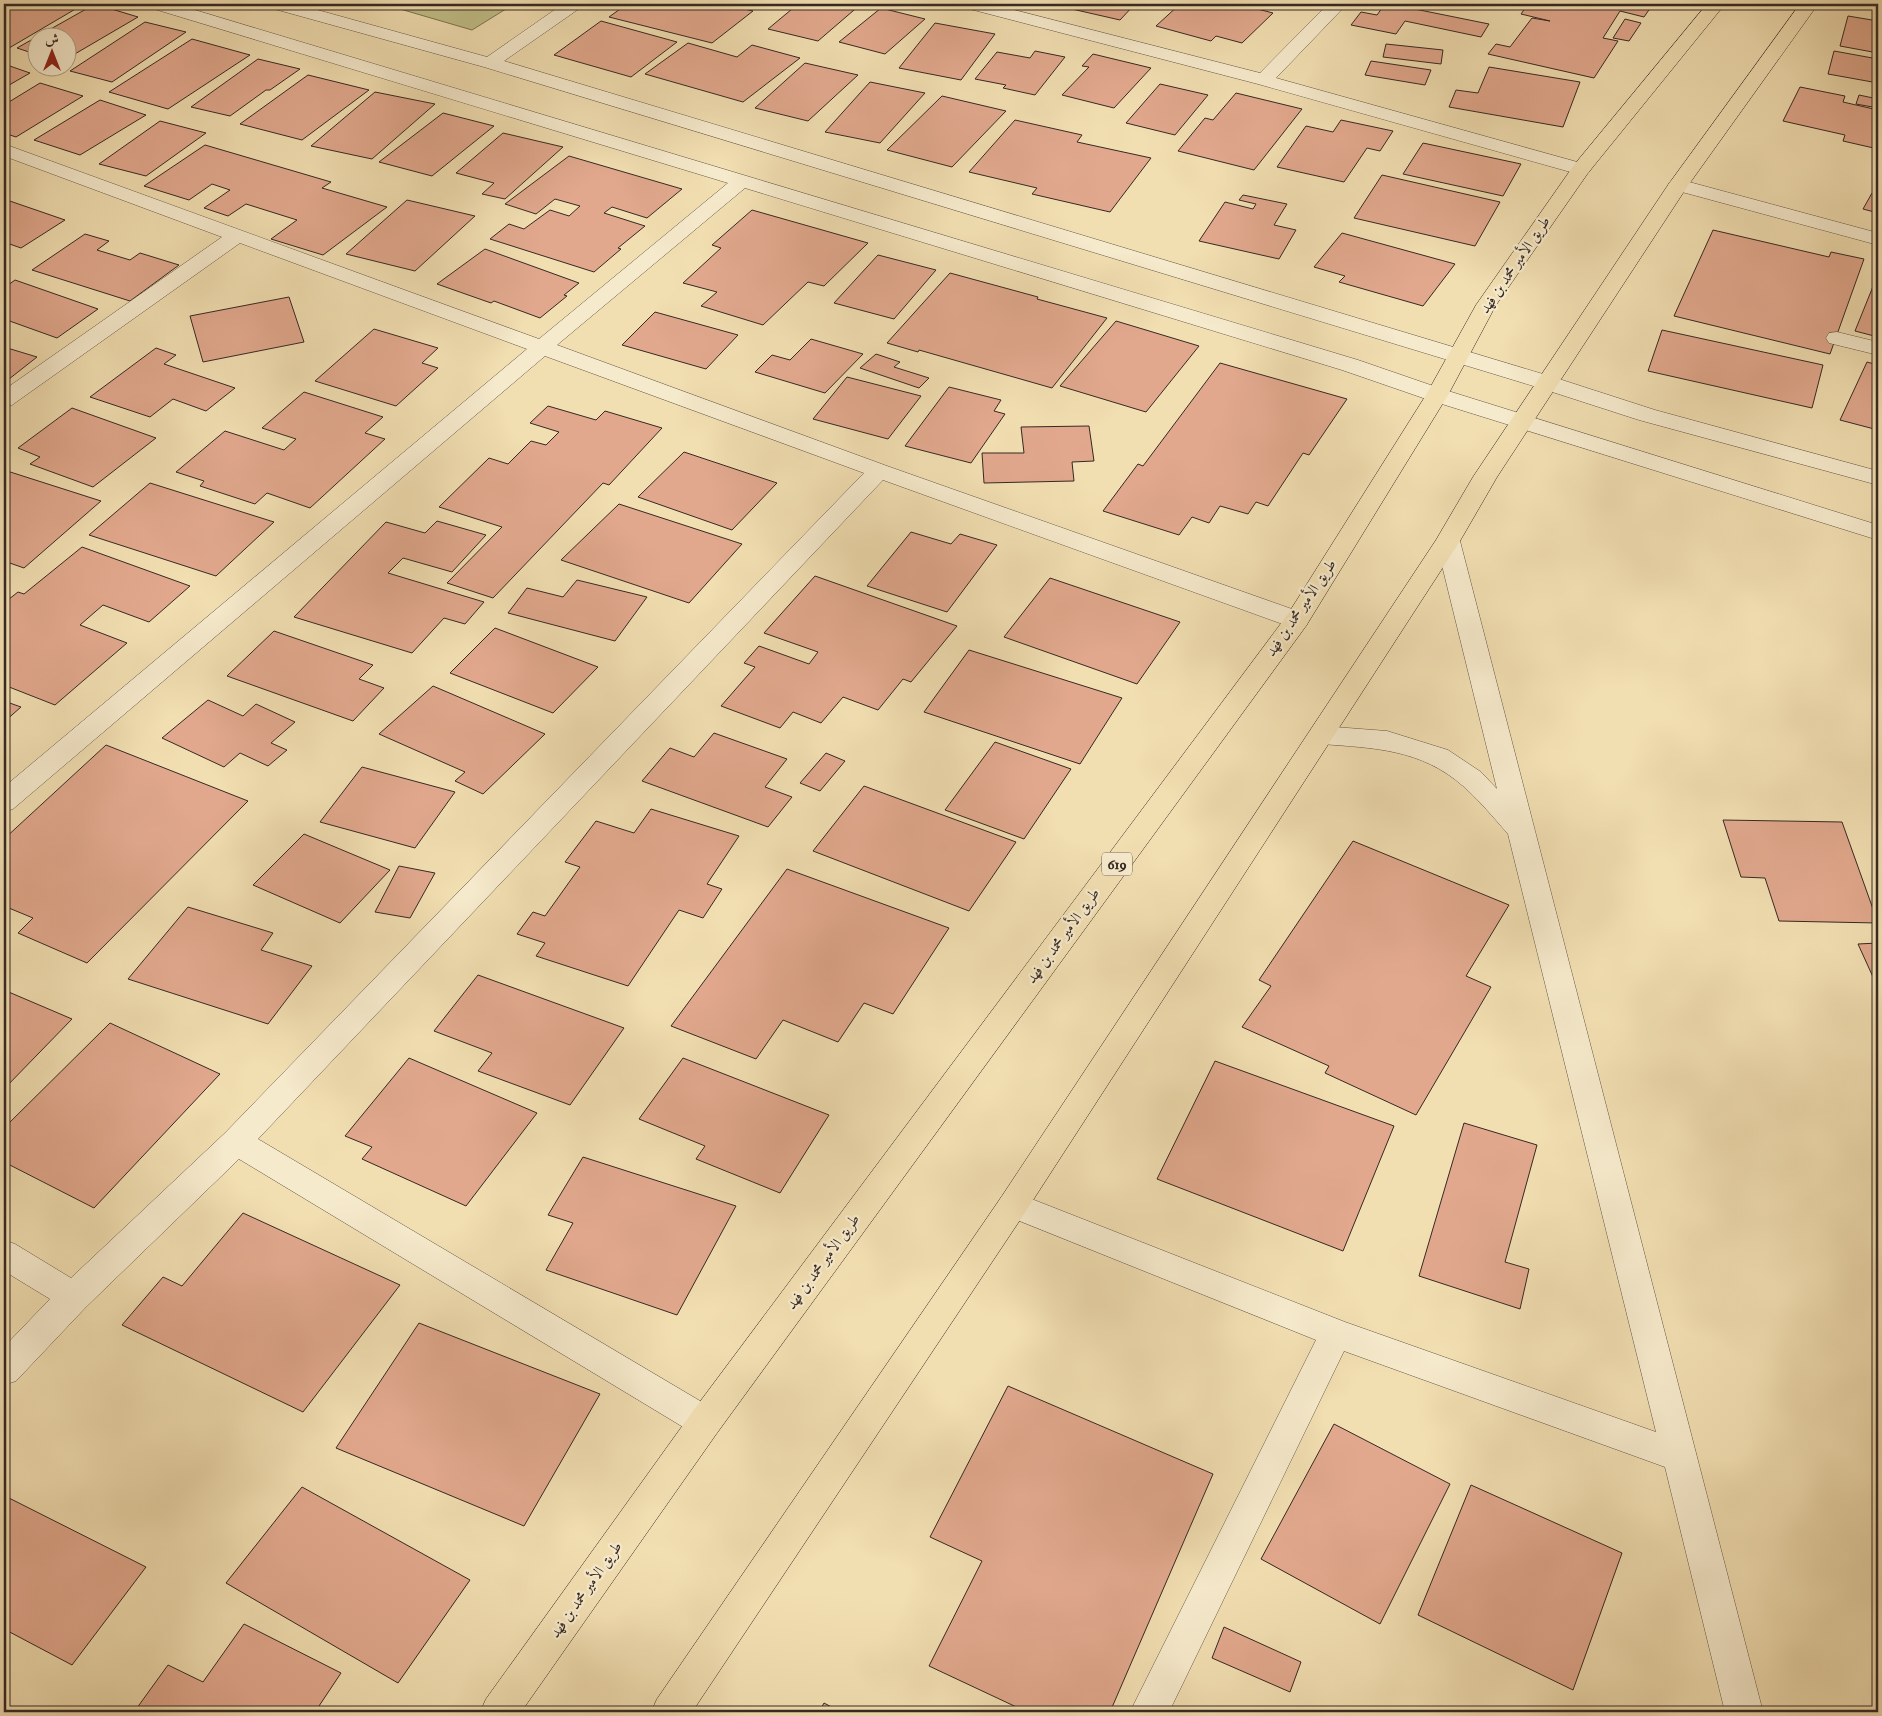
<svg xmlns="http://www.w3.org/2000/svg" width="1882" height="1716" viewBox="0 0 1882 1716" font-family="'IM FELL Double Pica',Amiri,serif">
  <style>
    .green { fill: #c1bf87; stroke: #7c7455 }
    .building { fill: #e1a88d; stroke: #362923 }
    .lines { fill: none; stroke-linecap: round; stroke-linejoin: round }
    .minor-casing { stroke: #655646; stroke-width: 1 }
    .highway-casing { stroke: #362923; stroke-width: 1 }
    .minor { fill: #f6eacc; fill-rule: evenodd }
    .highway { fill: #f1deb1; fill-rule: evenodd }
    .labels { text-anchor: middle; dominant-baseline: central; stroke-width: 4.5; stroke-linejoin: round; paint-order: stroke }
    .shield { fill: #f6eacc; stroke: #706356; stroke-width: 1 }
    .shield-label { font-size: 14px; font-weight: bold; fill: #362923 }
    .street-label { font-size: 15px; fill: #362923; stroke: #f6eacc }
  </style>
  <rect width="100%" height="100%" fill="#f1deb1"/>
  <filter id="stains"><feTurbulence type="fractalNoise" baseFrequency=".004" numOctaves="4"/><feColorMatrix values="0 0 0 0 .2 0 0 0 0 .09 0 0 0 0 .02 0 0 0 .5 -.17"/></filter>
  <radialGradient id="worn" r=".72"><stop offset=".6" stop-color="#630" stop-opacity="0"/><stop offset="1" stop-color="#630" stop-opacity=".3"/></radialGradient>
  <path class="green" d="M383,4H514L472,30Z"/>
  <g class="building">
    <path d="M4,4H84L4,51Z"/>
    <path d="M95,4L138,17L68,58V38H38V55L17,48Z"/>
    <path d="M627,4H723L753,11L712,43L609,17Z"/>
    <path d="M798,4H861L818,41L768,29Z"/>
    <path d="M1050,4H1135L1120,20Z"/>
    <path d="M1180,4H1238L1273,13L1242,43L1216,36L1211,41L1156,26Z"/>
    <path d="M1385,4H1390L1489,24L1481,37L1405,21L1396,34L1351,25L1361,12L1377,15Z"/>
    <path d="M1528,4H1653L1644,17L1620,11L1603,38L1618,41L1594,78L1488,54L1496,44L1510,47L1532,18L1550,21L1521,14Z"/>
    <path d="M881,8L925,19L885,54L839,42Z"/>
    <path d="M1848,16L1878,21V53L1840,46Z"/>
    <path d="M1625,19L1641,23L1629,41L1613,38Z"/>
    <path d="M601,21L677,42L631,77L554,55Z"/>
    <path d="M145,22L186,32L112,82L70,71Z"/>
    <path d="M935,23L995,34L961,80L899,68Z"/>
    <path d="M192,39L250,55L168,109L109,92Z"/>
    <path d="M688,43L737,57L752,45L800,58L743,102L645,74Z"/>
    <path d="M1386,44L1443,50L1441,64L1383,57Z"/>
    <path d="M1035,51L1065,57L1035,95L1003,88L1006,85L975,79L997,52L1030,58Z"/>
    <path d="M1834,51L1878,59V83L1828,74Z"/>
    <path d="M1093,54L1151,68L1114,108L1062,95L1089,67L1082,66Z"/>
    <path d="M258,59L300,69L270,90H266L230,116L191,107Z"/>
    <path d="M1371,61L1431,70L1425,85L1365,75Z"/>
    <path d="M805,63L858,75L808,121L755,108Z"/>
    <path d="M4,64L30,73L4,88Z"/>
    <path d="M1489,67L1580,82L1563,127L1449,107L1456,90L1478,93Z"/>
    <path d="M308,75L369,90L302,140L240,124Z"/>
    <path d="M870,82L925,93L880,143L825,132Z"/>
    <path d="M40,83L83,96L16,137L4,133V105Z"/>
    <path d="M1160,84L1208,95L1175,135L1126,123Z"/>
    <path d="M1800,87L1845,96L1843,102L1878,110V149L1843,141L1845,135L1783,121Z"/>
    <path d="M375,92L435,104L372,159L311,146Z"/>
    <path d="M1236,93L1302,109L1254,170L1178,151L1205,118L1213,120Z"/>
    <path d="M1859,95L1878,99V108L1856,104Z"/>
    <path d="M942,96L1006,111L952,167L887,150Z"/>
    <path d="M100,100L146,115L80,155L34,140Z"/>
    <path d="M443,113L494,126L432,176L379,162Z"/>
    <path d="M1015,120L1082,135L1077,142L1151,158L1110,212L1032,194L1037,188L969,172Z"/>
    <path d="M1341,120L1393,131L1380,151L1367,148L1344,182L1277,167L1306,126L1333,132Z"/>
    <path d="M160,121L206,133L146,176L99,164Z"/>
    <path d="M503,133L563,147L505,199L482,194L494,183L456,173Z"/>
    <path d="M1423,143L1521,164L1503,196L1403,174Z"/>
    <path d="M205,145L331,182L322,188L387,207L323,255L271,239L297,220L246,204L228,216L204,208L230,190L212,184L189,200L144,186Z"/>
    <path d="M569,156L682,189L647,218L612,207L604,213L645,226L618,248L621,249L594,272L490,239L509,224L524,229L550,210L569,216L580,206L555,199L536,214L505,204Z"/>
    <path d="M1382,175L1500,202L1475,246L1354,218Z"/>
    <path d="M1878,187V213L1863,209L1872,193H1874Z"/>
    <path d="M1243,195L1287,204L1274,225L1296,230L1279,259L1199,241L1225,202L1253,209L1256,204L1239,200Z"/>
    <path d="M4,199L65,220L21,248L4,242Z"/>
    <path d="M407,200L475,216L415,271L346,254Z"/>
    <path d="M752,210L868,243L824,286L808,282L763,325L701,306L717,292L683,283L721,248L712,245Z"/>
    <path d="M1713,230L1829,257L1831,252L1864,259L1830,354L1674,316Z"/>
    <path d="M1342,233L1455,264L1423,306L1339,282L1345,276L1314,267Z"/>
    <path d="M85,234L109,241L97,250L130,260L140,253L179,265L130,301L32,270Z"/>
    <path d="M485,249L579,283L564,295L567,296L540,318L494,301L491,303L437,284Z"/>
    <path d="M878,255L936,270L894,319L834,303Z"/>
    <path d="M950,273L1038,297L1037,299L1107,318L1052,388L919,350L918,352L887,343Z"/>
    <path d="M1878,274V337L1855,331Z"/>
    <path d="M15,280L98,309L57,338L4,319V288Z"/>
    <path d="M289,297L304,342L203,362L190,316Z"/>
    <path d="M655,312L738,335L706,369L622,345Z"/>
    <path d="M1116,321L1199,346L1146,412L1060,386Z"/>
    <path d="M374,329L438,348L422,363L438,368L396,406L315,381Z"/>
    <path d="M1662,330L1823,365L1812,408L1648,371Z"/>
    <path d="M811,339L863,354L825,393L755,372L772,355L790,360Z"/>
    <path d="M4,347L37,357L4,383Z"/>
    <path d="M156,348L176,355L164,364L235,388L206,411L173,399L150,417L90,397Z"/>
    <path d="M876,354L900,362L894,367L929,378L919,388L860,368Z"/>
    <path d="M1867,362L1878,365V430L1840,420Z"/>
    <path d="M1220,363L1347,399L1309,455L1303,453L1268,506L1256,502L1248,514L1220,506L1209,523L1192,517L1179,535L1103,511L1138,464L1143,466Z"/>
    <path d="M847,377L921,396L888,439L813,419Z"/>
    <path d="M949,387L1001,400L994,411L1005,414L971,463L905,446Z"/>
    <path d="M304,392L383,417L365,433L385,439L310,508L267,493L255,504L200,486L204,481L176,472L225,431L284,450L296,439L262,428Z"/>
    <path d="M548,406L596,420L605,411L662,428L609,485L603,483L493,598L447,583L502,527L439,507L489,458L508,464L531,441L546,445L559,432L530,423Z"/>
    <path d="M72,408L156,438L93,487L30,464L40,457L18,448Z"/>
    <path d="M1089,426L1094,461L1072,462L1074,481L984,483L982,453H1024L1021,427Z"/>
    <path d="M684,452L777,483L732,530L638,497Z"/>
    <path d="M4,470L101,501L24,568L4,561Z"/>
    <path d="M150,483L274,522L216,576L89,535Z"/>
    <path d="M619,504L742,544L689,603L561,560Z"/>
    <path d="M437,521L486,535L452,572L403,558L388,573L484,602L465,624L444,618L412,653L294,617L386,522L425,533Z"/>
    <path d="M911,532L951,544L960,534L997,545L947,612L867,586Z"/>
    <path d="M82,547L190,586L149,622L103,605L80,625L127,643L55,705L4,685V603L18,592L24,594Z"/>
    <path d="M815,576L957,626L911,682L903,679L878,710L843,697L821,723L793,712L780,728L721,706L755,667L744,663L759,646L809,664L818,652L764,633Z"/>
    <path d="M1050,578L1180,622L1137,684L1004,637Z"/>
    <path d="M577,580L647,597L615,641L508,613L527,588L563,597Z"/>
    <path d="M495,628L598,667L553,713L450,673Z"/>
    <path d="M274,631L373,665L359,679L384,688L353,721L227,676Z"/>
    <path d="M969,650L1122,698L1080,764L924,712Z"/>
    <path d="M433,686L545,734L483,794L455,781L465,772L379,734Z"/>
    <path d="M208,700L243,716L256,704L295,722L271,743L287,750L268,766L240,753L224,767L162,738Z"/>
    <path d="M4,701L21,707L4,722Z"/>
    <path d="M714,733L787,759L765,787L792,797L768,827L642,781L670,748L694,757Z"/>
    <path d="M995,742L1071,769L1024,839L945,810Z"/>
    <path d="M106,745L248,801L87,963L18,933L33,918L4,906V839Z"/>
    <path d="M826,753L845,761L820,791L800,783Z"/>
    <path d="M362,767L455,792L415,848L320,822Z"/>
    <path d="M864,786L1016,842L969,911L813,851Z"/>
    <path d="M651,809L739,836L707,884L722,889L703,918L679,910L628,986L536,956L545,943L517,934L533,912L545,916L580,867L565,862L596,821L634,833Z"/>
    <path d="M1723,820L1842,822L1878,923L1779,921L1765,878L1741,877Z"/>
    <path d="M304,834L390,870L340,923L253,885Z"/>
    <path d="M1353,841L1509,905L1466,976L1491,987L1416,1115L1325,1073L1329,1066L1242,1027L1271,986L1259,980Z"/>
    <path d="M399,866L435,873L410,918L375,912Z"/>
    <path d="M787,869L949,928L893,1014L864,1003L838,1042L783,1020L756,1059L671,1026Z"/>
    <path d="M188,907L273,933L261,950L312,966L268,1024L128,979Z"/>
    <path d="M1878,943V988L1858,944Z"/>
    <path d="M478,975L624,1028L570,1105L478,1071L492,1053L434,1031Z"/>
    <path d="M4,990L72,1019L4,1089Z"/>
    <path d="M110,1023L220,1074L94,1208L4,1162V1128Z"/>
    <path d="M409,1058L537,1113L466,1206L362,1159L372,1147L345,1136Z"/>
    <path d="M683,1058L829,1115L780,1193L696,1159L705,1146L639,1119Z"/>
    <path d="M1215,1061L1394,1126L1343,1251L1157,1179Z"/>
    <path d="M1464,1123L1537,1145L1505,1262L1529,1269L1520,1309L1419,1276Z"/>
    <path d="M583,1157L736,1206L677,1315L546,1270L573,1223L548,1215Z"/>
    <path d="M243,1213L400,1285L303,1412L122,1325L163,1277L182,1286Z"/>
    <path d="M419,1323L600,1394L524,1526L336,1448Z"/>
    <path d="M1008,1386L1213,1474L1110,1712H1027L929,1666L982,1561L930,1537Z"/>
    <path d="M1334,1424L1450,1484L1380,1624L1261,1559Z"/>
    <path d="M1471,1485L1622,1553L1573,1690L1418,1615Z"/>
    <path d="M302,1487L470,1580L398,1683L226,1583Z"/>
    <path d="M7,1497L146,1567L72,1665L4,1629V1501Z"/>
    <path d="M244,1624L341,1673L315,1712H134L168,1665L203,1682Z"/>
    <path d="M1224,1627L1301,1662L1290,1692L1212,1658Z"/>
    <path d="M824,1703L841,1712H819Z"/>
  </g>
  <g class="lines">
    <defs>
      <g id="minor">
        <path d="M148,4H175L1358,360L1445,390L1878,525V540L1429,400L1342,370L745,188L557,345L887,466L1306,614L1309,620L1306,626L1297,628L1288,626L883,480L258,1139L717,1411L722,1422L717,1433L705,1438L693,1433L239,1159L86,1307L16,1381L4,1385V1347L50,1299L4,1271V1240L15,1244L71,1278L225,1133L864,473L545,356L13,809L4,812V787L527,349L240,243L12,405L4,407V390L222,237L4,156V144L539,339L728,183L151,8Z"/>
        <path d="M268,4H296L487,57L563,4H583L580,8L504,61L1556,378L1655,410L1878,471V485L1639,420L1540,388L484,67L271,8Z"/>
        <path d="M963,4H991L1260,73L1328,4H1347L1276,78L1588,165L1591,169L1588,173L1581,175L1574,173L1258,84L966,8Z"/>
        <path d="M1678,179L1878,233V245L1671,189L1668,185L1671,181Z"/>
        <path d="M1837,332L1878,342V355L1829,343L1826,338L1829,333Z"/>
        <path d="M1448,533L1456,536L1460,541L1763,1712H1725L1665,1467L1344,1351L1169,1712H1130L1316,1340L1002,1214L997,1205L1002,1196L1013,1192L1024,1196L1345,1322L1656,1432L1508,834C1494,818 1479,800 1463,786C1421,749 1374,748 1321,744L1312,741L1308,735L1312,729L1321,726L1387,731L1448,750L1481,772L1497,789L1436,541L1440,536Z"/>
      </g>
      <g id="highway">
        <path d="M1707,4H1725L1588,173L1496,305L1448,395L1306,626L717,1433L521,1712H480L486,1699L693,1411L1288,614L1426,395L1476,305L1574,165Z"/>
        <path d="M1800,4H1818L1687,187L1497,477L1460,541L1024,1214L692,1712H651L657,1699L1002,1196L1436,540L1473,477L1668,185Z"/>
      </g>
    </defs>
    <use href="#minor" class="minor-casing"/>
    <use href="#highway" class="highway-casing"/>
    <use href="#minor" class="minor"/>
    <use href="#highway" class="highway"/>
  </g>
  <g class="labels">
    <rect class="shield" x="1102" y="852.5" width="30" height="23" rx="4"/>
    <g class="shield-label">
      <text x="1117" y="864">619</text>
    </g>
    <g class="street-label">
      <text transform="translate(1515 265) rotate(-56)">طريق الأمير محمد بن فهد</text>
      <text transform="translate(1301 608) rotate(-56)">طريق الأمير محمد بن فهد</text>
      <text transform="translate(1063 936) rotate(-54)">طريق الأمير محمد بن فهد</text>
      <text transform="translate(823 1262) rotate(-54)">طريق الأمير محمد بن فهد</text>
      <text transform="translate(586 1590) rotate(-55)">طريق الأمير محمد بن فهد</text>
    </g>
  </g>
  <rect width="1882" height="1716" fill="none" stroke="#f1deb1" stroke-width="20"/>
  <rect x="5" y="5" width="1872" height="1706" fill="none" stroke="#362923" stroke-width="2.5"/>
  <rect x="10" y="10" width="1862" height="1696" fill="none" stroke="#362923"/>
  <g transform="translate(52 52)"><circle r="24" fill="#f6eacc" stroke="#a99d88"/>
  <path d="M0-4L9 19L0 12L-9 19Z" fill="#8f2418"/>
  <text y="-8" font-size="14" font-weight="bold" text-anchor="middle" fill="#362923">ش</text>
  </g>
  <rect width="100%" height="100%" filter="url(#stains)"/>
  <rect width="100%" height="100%" fill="url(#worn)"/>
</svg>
